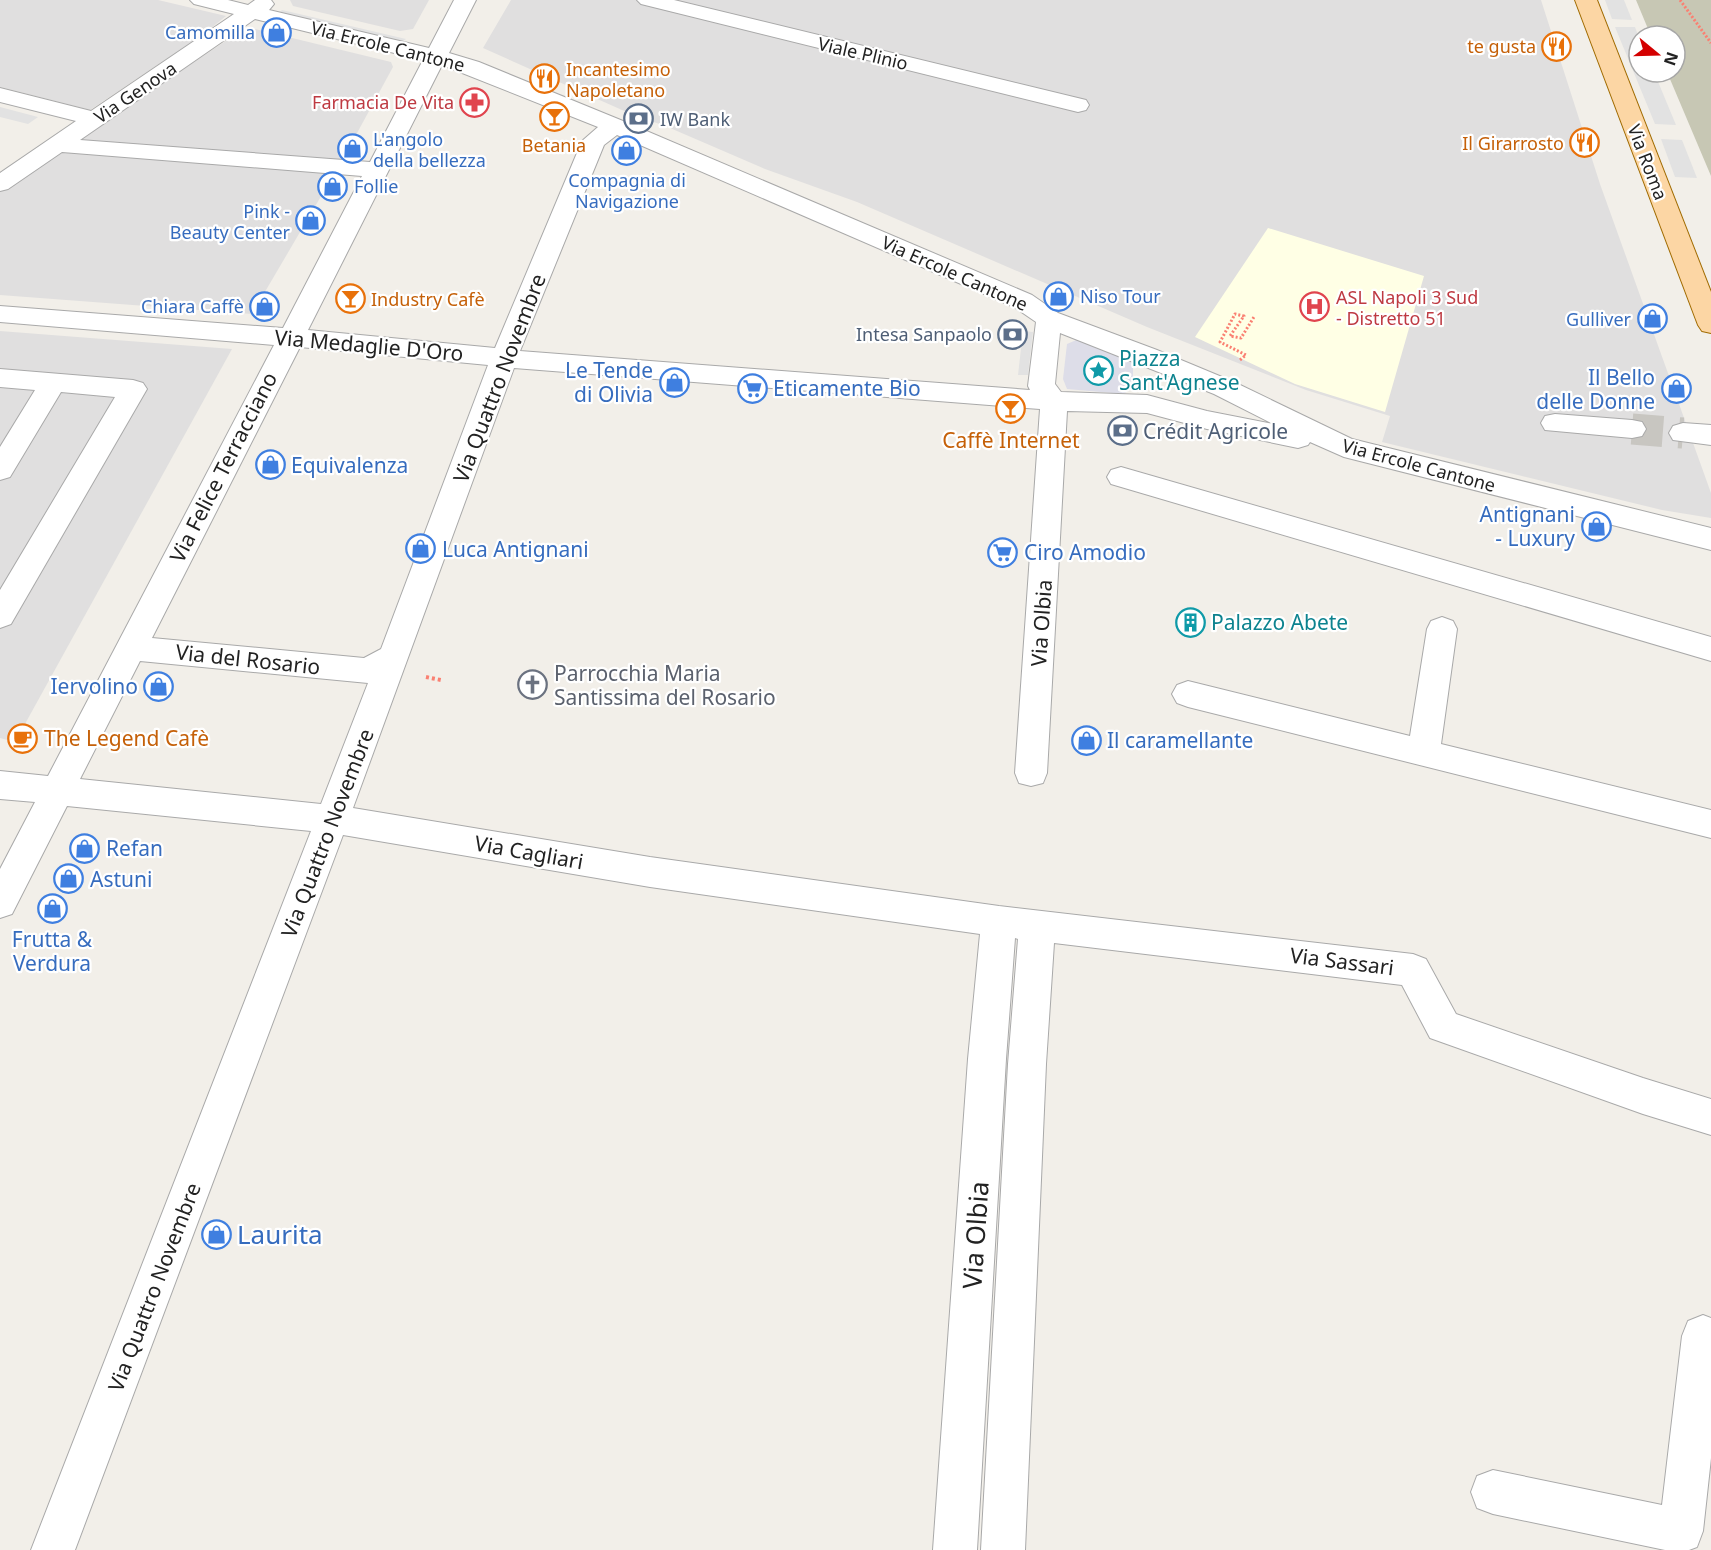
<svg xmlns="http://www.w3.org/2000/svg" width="1711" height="1550" viewBox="0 0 1711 1550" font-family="'Noto Sans',sans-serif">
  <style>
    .residential { fill: #e0dfdf }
    .education { fill: #ffffe5 }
    .construction { fill: #c7c7b4 }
    .parking { fill: #e2e2e2 }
    .plaza { fill: #dddde8 }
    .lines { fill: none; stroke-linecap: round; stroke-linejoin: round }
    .minor-tunnel { stroke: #c8c6c1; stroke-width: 31; stroke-dasharray: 31 16; stroke-linecap: butt }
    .minor-casing { stroke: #a9a9a9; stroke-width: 2 }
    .major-casing { stroke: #a06b00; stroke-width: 2 }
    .path-far1 { stroke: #fa8072; stroke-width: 3; stroke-dasharray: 2 2; stroke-linecap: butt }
    .path { stroke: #fa8072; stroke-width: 4; stroke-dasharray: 3 3; stroke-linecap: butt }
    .minor { fill: #fff; fill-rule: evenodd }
    .major { fill: #fcd6a4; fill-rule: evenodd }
    .labels { text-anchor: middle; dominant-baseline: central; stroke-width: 4.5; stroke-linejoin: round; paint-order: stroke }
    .far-shop-label { font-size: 18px; fill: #366cbe; stroke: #fff; text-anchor: end }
    .far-street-label { font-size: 18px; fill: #222; stroke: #fff }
    .far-food-label { font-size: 18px; fill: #c56008; stroke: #fff; text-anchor: end }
    .far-health-label { font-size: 18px; fill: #be3a42; stroke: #fff; text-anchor: end }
    .far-service-label { font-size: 18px; fill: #4e5e75; stroke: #fff; text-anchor: start }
    .street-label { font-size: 21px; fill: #222; stroke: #fff }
    .culture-label { font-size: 21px; fill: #0d838f; stroke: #fff; text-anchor: start }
    .shop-label { font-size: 21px; fill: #366cbe; stroke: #fff; text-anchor: start }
    .service-label { font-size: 21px; fill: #4e5e75; stroke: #fff; text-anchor: start }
    .food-label { font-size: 21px; fill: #c56008; stroke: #fff }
    .worship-label { font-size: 21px; fill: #5b616d; stroke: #fff; text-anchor: start }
    .near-shop-label { font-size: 26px; fill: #366cbe; stroke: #fff; text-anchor: start }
    .near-street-label { font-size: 26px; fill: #222; stroke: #fff }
  </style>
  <rect width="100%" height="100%" fill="#f2efe9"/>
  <g class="residential">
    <path d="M0,0H158L226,16L201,36L90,110L0,87Z"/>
    <path d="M290,0H429L413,29L400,31L293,6Z"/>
    <path d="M511,0H1541L1600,184L1711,493V518L1662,510L1382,442L1390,416L1306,390L1147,327L857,202L765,169L670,128L622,110L483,48Z"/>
    <path d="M247,27L391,62L393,67L344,157L252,314L0,295V190Z"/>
    <path d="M0,331L232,349L15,742L0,738Z"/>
  </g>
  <path class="education" d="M1268,228L1424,276L1385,412L1295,384L1195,337Z"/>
  <path class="construction" d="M1636,0H1711V176L1667,72H1675V36H1651Z"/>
  <g class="parking">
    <path d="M1605,0H1624L1632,20L1612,19Z"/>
    <path d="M282,10L406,39L403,41L280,12Z"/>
    <path d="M1615,27H1635L1639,38V72H1654L1676,125L1655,124Z"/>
    <path d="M0,107L38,117L28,124L0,117Z"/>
    <path d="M1661,139L1682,140L1697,178L1675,177Z"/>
    <path d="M1023,331L1033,332L1028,375H1018Z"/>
  </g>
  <path class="plaza" d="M1081,338L1129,356L1133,362V388L1123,394L1067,389L1063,379L1067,344Z"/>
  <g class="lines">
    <path class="minor-tunnel" d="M1632,429L1683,433"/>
    <defs>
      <g id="minor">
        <path d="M190,0H228L248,5L255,0H271L274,4L269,10L429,48L454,0H476L449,53L479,62L623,121L1032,295L1058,313L1157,350L1234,382L1352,439L1711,528V550L1344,457L1310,442L1308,445L1298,448L1207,429L1147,413L1067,411L1047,773L1043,783L1031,786L1019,783L1015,773L1040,409L514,368L353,808L650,857L999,906L1413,954L1426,959L1456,1014L1643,1078L1711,1099V1135L1643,1114L1430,1038L1402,985L1054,943L1046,1064L1025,1550H981L1008,1064L1018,939L1015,938L1006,1059L977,1550H933L968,1059L980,934L650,887L343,835L75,1550H31L311,831L67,806L12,914L0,918V869L35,802L0,799V771L48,776L274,345L0,322V306L283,328L362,176L62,152L8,189L0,191V173L76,121L0,102V88L91,111L234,14L194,4ZM255,19L423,60L370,162L80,140ZM442,65L598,127L582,141L495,348L308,330ZM617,135L1014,307L1036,322L1028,386L1030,390L520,351L604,145ZM1060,333L1214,394L1273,424L1207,411L1147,395L1061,392L1055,384ZM300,347L488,365L381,649L364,658L152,638ZM140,661L368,683L321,804L80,779Z"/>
        <path d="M637,0H674L1086,100L1089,105L1086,110L1078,112L641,4Z"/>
        <path d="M0,369L133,380L143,383L147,389L11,624L0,628V590L115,397L61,392L10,477L0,480V447L35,390L0,387Z"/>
        <path d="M1555,414L1632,420L1642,422L1646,429L1642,436L1632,438L1545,430L1541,423L1545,416Z"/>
        <path d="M1683,423L1711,425V445L1673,440L1669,433L1673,426Z"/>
        <path d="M1121,467L1711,637V661L1111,484L1107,477L1111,470Z"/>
        <path d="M1442,617L1453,621L1457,629L1441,744L1711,810V838L1188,707L1177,703L1172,694L1177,685L1188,681L1410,736L1427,629L1431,621Z"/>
        <path d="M1703,1315L1711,1318V1458L1703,1531L1697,1547L1689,1550H1665L1493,1514L1477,1508L1471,1492L1477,1476L1493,1470L1662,1505L1682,1336L1688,1321Z"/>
      </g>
      <path id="major" d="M1575,0H1597L1711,292V333L1702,331L1698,325Z"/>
    </defs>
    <use href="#minor" class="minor-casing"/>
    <use href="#major" class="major-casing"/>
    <g class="path-far1">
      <path d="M1680,0L1711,43"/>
      <path d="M1240,360L1246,355L1220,342L1235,314L1244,316L1230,336L1241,338L1254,317"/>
    </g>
    <path class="path" d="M426,677L441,680"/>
    <use href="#minor" class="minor"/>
    <use href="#major" class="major"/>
  </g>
  <defs>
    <symbol id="shop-ring" viewBox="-11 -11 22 22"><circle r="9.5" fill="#fff" stroke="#3f7fe0" stroke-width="1.5"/><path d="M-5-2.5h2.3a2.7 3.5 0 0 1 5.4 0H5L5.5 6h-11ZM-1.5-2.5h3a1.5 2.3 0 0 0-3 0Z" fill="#3f7fe0"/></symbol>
    <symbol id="restaurant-ring" viewBox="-11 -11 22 22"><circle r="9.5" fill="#fff" stroke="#e8710a" stroke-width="1.5"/><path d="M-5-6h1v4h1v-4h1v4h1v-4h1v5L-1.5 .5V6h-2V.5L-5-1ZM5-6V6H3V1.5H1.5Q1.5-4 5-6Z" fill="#e8710a"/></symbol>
    <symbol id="pharmacy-ring" viewBox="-11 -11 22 22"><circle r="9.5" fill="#fff" stroke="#e0444e" stroke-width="1.5"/><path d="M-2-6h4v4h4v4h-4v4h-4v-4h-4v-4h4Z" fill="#e0444e"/></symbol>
    <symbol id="bar-ring" viewBox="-11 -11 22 22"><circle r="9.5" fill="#fff" stroke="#e8710a" stroke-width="1.5"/><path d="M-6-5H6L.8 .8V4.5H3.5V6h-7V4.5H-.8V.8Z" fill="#e8710a"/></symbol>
    <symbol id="bank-ring" viewBox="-11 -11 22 22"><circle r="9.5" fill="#fff" stroke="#5c6f8a" stroke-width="1.5"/><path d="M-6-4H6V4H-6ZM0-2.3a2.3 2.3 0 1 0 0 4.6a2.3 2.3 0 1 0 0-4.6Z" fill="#5c6f8a"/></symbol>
    <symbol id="hospital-ring" viewBox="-11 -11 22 22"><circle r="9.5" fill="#fff" stroke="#e0444e" stroke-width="1.5"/><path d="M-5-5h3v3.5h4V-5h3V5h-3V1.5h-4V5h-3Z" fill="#e0444e"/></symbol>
    <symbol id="sight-ring" viewBox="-11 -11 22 22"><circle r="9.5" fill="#fff" stroke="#0f9aa8" stroke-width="1.5"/><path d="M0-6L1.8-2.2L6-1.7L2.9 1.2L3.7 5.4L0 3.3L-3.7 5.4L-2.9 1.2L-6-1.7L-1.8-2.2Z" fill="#0f9aa8"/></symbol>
    <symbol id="supermarket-ring" viewBox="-11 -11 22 22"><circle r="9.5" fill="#fff" stroke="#3f7fe0" stroke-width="1.5"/><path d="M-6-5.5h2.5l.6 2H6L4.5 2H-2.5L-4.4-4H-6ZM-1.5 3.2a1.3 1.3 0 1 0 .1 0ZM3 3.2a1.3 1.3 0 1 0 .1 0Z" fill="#3f7fe0"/></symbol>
    <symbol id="building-ring" viewBox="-11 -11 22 22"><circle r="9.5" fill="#fff" stroke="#0f9aa8" stroke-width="1.5"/><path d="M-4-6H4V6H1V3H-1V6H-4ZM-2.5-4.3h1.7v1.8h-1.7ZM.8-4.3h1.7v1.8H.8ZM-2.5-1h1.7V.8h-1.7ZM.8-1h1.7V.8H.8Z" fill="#0f9aa8"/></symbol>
    <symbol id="church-ring" viewBox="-11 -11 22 22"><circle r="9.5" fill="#fff" stroke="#6b7280" stroke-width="1.5"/><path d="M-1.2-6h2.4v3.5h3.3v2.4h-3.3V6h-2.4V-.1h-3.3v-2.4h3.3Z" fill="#6b7280"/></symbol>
    <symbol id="cafe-ring" viewBox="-11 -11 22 22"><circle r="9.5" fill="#fff" stroke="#e8710a" stroke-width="1.5"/><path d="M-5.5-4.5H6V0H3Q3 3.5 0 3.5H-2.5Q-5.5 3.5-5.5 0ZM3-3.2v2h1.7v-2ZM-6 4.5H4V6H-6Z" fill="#e8710a"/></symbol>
  </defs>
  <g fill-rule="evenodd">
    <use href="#shop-ring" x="260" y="16" width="33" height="33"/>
    <use href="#restaurant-ring" x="1540" y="30" width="33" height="33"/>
    <use href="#restaurant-ring" x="528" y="62" width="33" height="33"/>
    <use href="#pharmacy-ring" x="458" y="86" width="33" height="33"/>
    <use href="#bar-ring" x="538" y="100" width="33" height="33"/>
    <use href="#bank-ring" x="622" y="102" width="33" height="33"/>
    <use href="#restaurant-ring" x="1568" y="126" width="33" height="33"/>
    <use href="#shop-ring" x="336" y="132" width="33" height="33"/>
    <use href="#shop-ring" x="610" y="134" width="33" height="33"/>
    <use href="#shop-ring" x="316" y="170" width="33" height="33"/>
    <use href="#shop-ring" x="294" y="204" width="33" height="33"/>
    <use href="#shop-ring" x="1042" y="280" width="33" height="33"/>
    <use href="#bar-ring" x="334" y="282" width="33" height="33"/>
    <use href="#shop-ring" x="248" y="290" width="33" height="33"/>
    <use href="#hospital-ring" x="1298" y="290" width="33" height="33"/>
    <use href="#shop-ring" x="1636" y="302" width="33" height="33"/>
    <use href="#bank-ring" x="996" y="318" width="33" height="33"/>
    <use href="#sight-ring" x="1082" y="354" width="33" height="33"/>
    <use href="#shop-ring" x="658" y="366" width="33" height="33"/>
    <use href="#supermarket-ring" x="736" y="372" width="33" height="33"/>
    <use href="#shop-ring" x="1660" y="372" width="33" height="33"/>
    <use href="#bar-ring" x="994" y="392" width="33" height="33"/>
    <use href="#bank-ring" x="1106" y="414" width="33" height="33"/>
    <use href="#shop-ring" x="254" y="448" width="33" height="33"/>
    <use href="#shop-ring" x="1580" y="510" width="33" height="33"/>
    <use href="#shop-ring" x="404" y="532" width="33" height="33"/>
    <use href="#supermarket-ring" x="986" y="536" width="33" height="33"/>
    <use href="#building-ring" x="1174" y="606" width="33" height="33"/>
    <use href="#church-ring" x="516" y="668" width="33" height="33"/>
    <use href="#shop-ring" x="142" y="670" width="33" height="33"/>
    <use href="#cafe-ring" x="6" y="722" width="33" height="33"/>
    <use href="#shop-ring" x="1070" y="724" width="33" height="33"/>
    <use href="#shop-ring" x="68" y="832" width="33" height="33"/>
    <use href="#shop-ring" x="52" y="862" width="33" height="33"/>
    <use href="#shop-ring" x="36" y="892" width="33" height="33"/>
    <use href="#shop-ring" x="200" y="1218" width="33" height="33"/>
  </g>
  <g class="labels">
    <g class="far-shop-label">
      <text x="255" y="32">Camomilla</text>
      <text x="373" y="139" text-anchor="start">L'angolo<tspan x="373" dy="21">della bellezza</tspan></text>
      <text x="627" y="180" text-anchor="middle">Compagnia di<tspan x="627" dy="21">Navigazione</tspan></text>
      <text x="354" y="186" text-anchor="start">Follie</text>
      <text x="290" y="211">Pink -<tspan x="290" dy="21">Beauty Center</tspan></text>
      <text x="1080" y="296" text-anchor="start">Niso Tour</text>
      <text x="244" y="306">Chiara Caffè</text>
      <text x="1631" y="319">Gulliver</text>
    </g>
    <g class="far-street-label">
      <text transform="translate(388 46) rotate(14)">Via Ercole Cantone</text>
      <text transform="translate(863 53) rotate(13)">Viale Plinio</text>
      <text transform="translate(135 92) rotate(-34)">Via Genova</text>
      <text transform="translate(1648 162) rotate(69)">Via Roma</text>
      <text transform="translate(955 273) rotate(24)">Via Ercole Cantone</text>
      <text transform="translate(1419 465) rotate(15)">Via Ercole Cantone</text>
    </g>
    <g class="far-food-label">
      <text x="1536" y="46">te gusta</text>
      <text x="566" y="69" text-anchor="start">Incantesimo<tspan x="566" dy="21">Napoletano</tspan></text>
      <text x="1564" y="143">Il Girarrosto</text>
      <text x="554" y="145" text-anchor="middle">Betania</text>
      <text x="371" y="299" text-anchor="start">Industry Cafè</text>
    </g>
    <g class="far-health-label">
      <text x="454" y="102">Farmacia De Vita</text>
      <text x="1336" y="297" text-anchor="start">ASL Napoli 3 Sud<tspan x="1336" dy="21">- Distretto 51</tspan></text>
    </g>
    <g class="far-service-label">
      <text x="660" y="119">IW Bank</text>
      <text x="992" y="334" text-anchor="end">Intesa Sanpaolo</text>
    </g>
    <g class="street-label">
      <text transform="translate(369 345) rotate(5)">Via Medaglie D'Oro</text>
      <text transform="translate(499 378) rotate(-69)">Via Quattro Novembre</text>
      <text transform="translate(223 467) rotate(-63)">Via Felice Terracciano</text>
      <text transform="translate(1041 623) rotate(-86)">Via Olbia</text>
      <text transform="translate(248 659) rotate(6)">Via del Rosario</text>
      <text transform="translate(327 833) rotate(-69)">Via Quattro Novembre</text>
      <text transform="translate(529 852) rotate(10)">Via Cagliari</text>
      <text transform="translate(1342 961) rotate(7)">Via Sassari</text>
      <text transform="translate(154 1287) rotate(-69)">Via Quattro Novembre</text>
    </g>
    <g class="culture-label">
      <text x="1119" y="358">Piazza<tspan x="1119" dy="24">Sant'Agnese</tspan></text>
      <text x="1211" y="622">Palazzo Abete</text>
    </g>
    <g class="shop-label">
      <text x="653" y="370" text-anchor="end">Le Tende<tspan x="653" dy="24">di Olivia</tspan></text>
      <text x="1655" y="377" text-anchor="end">Il Bello<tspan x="1655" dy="24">delle Donne</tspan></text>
      <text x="773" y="388">Eticamente Bio</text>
      <text x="291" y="465">Equivalenza</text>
      <text x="1575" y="514" text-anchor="end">Antignani<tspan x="1575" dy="24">- Luxury</tspan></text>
      <text x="442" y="549">Luca Antignani</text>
      <text x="1024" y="552">Ciro Amodio</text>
      <text x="138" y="686" text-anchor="end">Iervolino</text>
      <text x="1107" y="740">Il caramellante</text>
      <text x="106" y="848">Refan</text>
      <text x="90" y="879">Astuni</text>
      <text x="52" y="939" text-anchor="middle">Frutta &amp;<tspan x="52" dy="24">Verdura</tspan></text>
    </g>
    <g class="service-label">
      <text x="1143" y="431">Crédit Agricole</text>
    </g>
    <g class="food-label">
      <text x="1011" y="440">Caffè Internet</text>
      <text x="44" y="738" text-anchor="start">The Legend Cafè</text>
    </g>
    <g class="worship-label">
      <text x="554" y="673">Parrocchia Maria<tspan x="554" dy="24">Santissima del Rosario</tspan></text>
    </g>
    <g class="near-shop-label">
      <text x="237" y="1234">Laurita</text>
    </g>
    <g class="near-street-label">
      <text transform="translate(975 1235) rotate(-86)">Via Olbia</text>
    </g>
  </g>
  <g transform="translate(1657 54) rotate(109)"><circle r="28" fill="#ffffff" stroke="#a7a7a7" stroke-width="1.5"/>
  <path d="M0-4.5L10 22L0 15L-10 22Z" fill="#d40000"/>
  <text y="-9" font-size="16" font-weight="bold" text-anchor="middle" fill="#222222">N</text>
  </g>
</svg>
